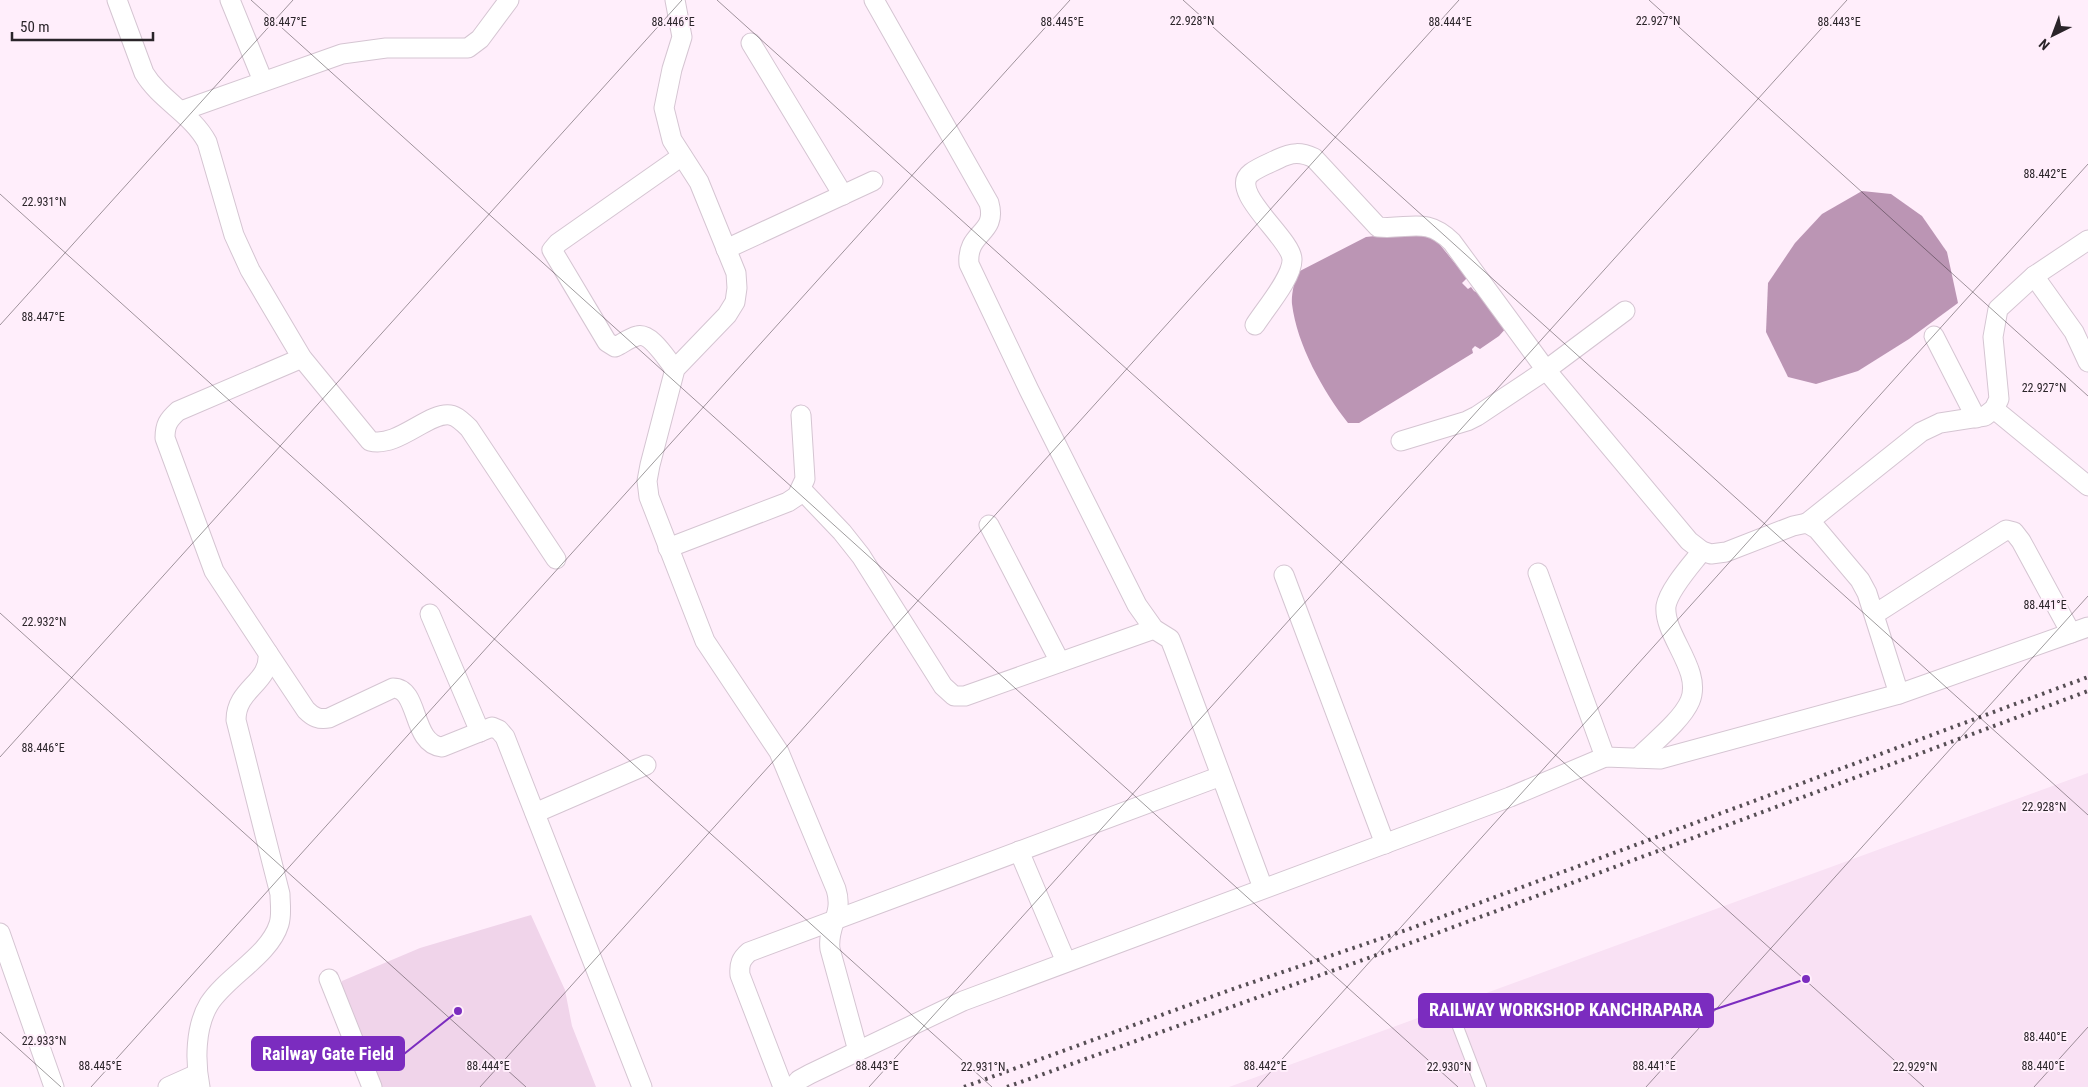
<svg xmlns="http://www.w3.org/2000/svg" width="2088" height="1087" viewBox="0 0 2088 1087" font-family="'Roboto Condensed',sans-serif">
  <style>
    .built { fill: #f9e1f4 }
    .green { fill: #f0d4ea }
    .water { fill: #bb95b4 }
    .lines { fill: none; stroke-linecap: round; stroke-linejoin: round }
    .lane-casing { stroke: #d5c5d2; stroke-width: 12 }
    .street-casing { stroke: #d5c5d2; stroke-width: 21 }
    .lane { stroke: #fff; stroke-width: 10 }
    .street { stroke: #fff; stroke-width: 19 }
    .rail { stroke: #564e54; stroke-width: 4; stroke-dasharray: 2.5 5; stroke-linecap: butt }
    .ticks { fill: none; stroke: #2a2429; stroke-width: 1; stroke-opacity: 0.45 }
    .ticks-label { font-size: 12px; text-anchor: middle; fill: #2a2429; stroke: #ffeefb; stroke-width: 4; stroke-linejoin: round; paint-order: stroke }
    .leader { fill: none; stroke: #7b2cbf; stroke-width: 2 }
    .callout-dot { fill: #7b2cbf; stroke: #ffeefb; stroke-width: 2 }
    .callout { fill: #7b2cbf; stroke: #7b2cbf; stroke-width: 2 }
    .callout-label { font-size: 18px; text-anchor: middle; font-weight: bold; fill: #fff }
  </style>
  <rect width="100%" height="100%" fill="#ffeefb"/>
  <path class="built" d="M2088,773V1087H1229L1820,871Z"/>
  <path class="green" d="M531,915L565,990L572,1026L596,1087H375L341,996L342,981L420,948Z"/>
  <g class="water">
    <path d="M1862,191L1891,194L1922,216L1947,252L1958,303L1909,339L1858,371L1816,384L1788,377L1766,332L1768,283L1795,243L1822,214Z"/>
    <path d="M1420,231L1436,240L1467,278L1462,283L1468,289L1471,287L1474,291L1481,295L1507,327L1499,336L1480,349L1475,346L1472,349L1473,353L1359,423H1348C1323,391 1297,345 1292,304C1291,294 1295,282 1296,273L1366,237Z"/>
  </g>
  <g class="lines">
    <defs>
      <path id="lane" d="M1455,1019L1481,1087"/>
      <g id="street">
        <path d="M117,0L144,73C160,100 192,114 207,142L234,235L250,270L302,358L370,441C398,448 428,412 450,415C457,416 464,423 469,428L556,559"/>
        <path d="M230,0L263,81"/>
        <path d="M675,0L682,37L672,69L664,108L672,140L699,182L736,273L737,288L735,302L727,315L675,369L650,465L647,481L649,497L705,641L779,752L836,889C844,915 827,925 830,949L858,1051"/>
        <path d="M874,0L989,203C998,235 966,231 969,264L1029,390L1137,605L1154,629L1170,639L1174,649L1263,888"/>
        <path d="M751,43L843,195"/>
        <path d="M181,111L342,54L386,48H468L480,39L509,0"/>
        <path d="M726,249L873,181"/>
        <path d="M2034,276L2074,332L2088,362"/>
        <path d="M1255,325C1265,309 1293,277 1292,259C1291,238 1227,191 1251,173C1259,167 1270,163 1278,159C1292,152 1301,152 1314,158L1378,227C1410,230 1426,216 1452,242L1546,370L1689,541L1702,551L1711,554L1726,552L1793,526L1807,523L1817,529L1860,580L1867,593L1899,694"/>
        <path d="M1934,336L1976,418"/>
        <path d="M675,369C667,360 651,332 637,336C629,338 622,344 615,347L607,342L552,250L558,243L682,156"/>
        <path d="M1994,409L2088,486"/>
        <path d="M1401,441L1467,421L1477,416L1546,370L1625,311"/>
        <path d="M801,489L842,532L861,556L943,686L954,696H965L1154,629"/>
        <path d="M1807,523L1921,432L1940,423L1985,416L1994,409L1999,399L1993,337L1998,309L2034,276L2088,240"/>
        <path d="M989,525L1060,662"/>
        <path d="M668,548L788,502L797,496L805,479L801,415"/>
        <path d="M1538,573L1605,757"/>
        <path d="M1284,575L1385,844"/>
        <path d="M430,614L480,732"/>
        <path d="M1875,614L2006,530L2014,532L2021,541L2071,633"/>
        <path d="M268,653L306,710C313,717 319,720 329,718L393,688C420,688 411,744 442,747L492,727L499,730L505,737L642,1087"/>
        <path d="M1638,758C1654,742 1682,720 1690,701C1703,670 1663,635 1666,606C1669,589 1692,564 1702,551"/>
        <path d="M535,813L646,765"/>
        <path d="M1019,851L1066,962"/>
        <path d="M0,933L54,1087"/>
        <path d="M329,979L372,1087"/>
        <path d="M168,1087L197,1074"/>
        <path d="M200,1087C195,1062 195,1027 209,1004C227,976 269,956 279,924C282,914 280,904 280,894L236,720C236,688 271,683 268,653L214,571L165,438C165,425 168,420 178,411L302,358"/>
        <path d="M783,1087L740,975C739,964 741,959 749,952L1221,776"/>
        <path d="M793,1087L799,1080L810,1074L963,1001L1510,797L1605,757L1660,759L1899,694L2088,627"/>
      </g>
    </defs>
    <use href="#lane" class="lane-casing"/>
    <use href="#street" class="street-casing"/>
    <use href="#lane" class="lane"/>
    <use href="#street" class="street"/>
    <g class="rail">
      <path d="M964,1087L1230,990L1409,929L2088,677"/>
      <path d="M1007,1087L1413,942L2088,691"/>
    </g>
  </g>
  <path class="ticks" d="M251,0L1458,1087M717,0L1924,1087M1183,0L2088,815M1649,0L2088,396M0,194L992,1087M0,325L293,0M0,613L526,1087M0,757L682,0M0,1032L61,1087M91,1087L1070,0M480,1087L1459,0M869,1087L1847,0M1257,1087L2088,164M1646,1087L2088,596M2034,1087L2088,1027"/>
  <g class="ticks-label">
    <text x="1658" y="25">22.927°N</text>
    <text x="1192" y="25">22.928°N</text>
    <text x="673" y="26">88.446°E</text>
    <text x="1062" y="26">88.445°E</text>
    <text x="1450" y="26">88.444°E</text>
    <text x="1839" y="26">88.443°E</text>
    <text x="285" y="26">88.447°E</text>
    <text x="2045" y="178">88.442°E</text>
    <text x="44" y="206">22.931°N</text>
    <text x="43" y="321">88.447°E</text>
    <text x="2044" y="392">22.927°N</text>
    <text x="2045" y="609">88.441°E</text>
    <text x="44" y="626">22.932°N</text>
    <text x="43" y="752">88.446°E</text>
    <text x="2044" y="811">22.928°N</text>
    <text x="2045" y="1041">88.440°E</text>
    <text x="44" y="1045">22.933°N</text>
    <text x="100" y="1070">88.445°E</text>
    <text x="488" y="1070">88.444°E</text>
    <text x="877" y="1070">88.443°E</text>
    <text x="1265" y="1070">88.442°E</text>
    <text x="1654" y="1070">88.441°E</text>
    <text x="2043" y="1070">88.440°E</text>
    <text x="983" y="1071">22.931°N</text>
    <text x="1449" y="1071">22.930°N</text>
    <text x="1915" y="1071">22.929°N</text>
  </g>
  <path class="leader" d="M1806 979L1713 1010M458 1011L404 1054"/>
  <g class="callout-dot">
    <circle cx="1806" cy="979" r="5"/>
    <circle cx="458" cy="1011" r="5"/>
  </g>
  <g class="callout">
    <rect x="1419" y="994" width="294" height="33" rx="5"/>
    <rect x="252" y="1037" width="152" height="33" rx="5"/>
  </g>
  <g class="callout-label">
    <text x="1566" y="1016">RAILWAY WORKSHOP KANCHRAPARA</text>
    <text x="328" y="1060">Railway Gate Field</text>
  </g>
  <g transform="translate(2053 35) rotate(222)" stroke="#ffeefb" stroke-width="4" paint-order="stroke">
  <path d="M0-4L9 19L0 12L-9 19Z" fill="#2a2429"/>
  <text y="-8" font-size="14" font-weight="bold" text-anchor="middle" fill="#2a2429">N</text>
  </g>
  <path d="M12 32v8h141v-8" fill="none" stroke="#2a2429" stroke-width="2.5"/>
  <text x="20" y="32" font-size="15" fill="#2a2429" stroke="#ffeefb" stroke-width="4" paint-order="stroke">50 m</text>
</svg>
